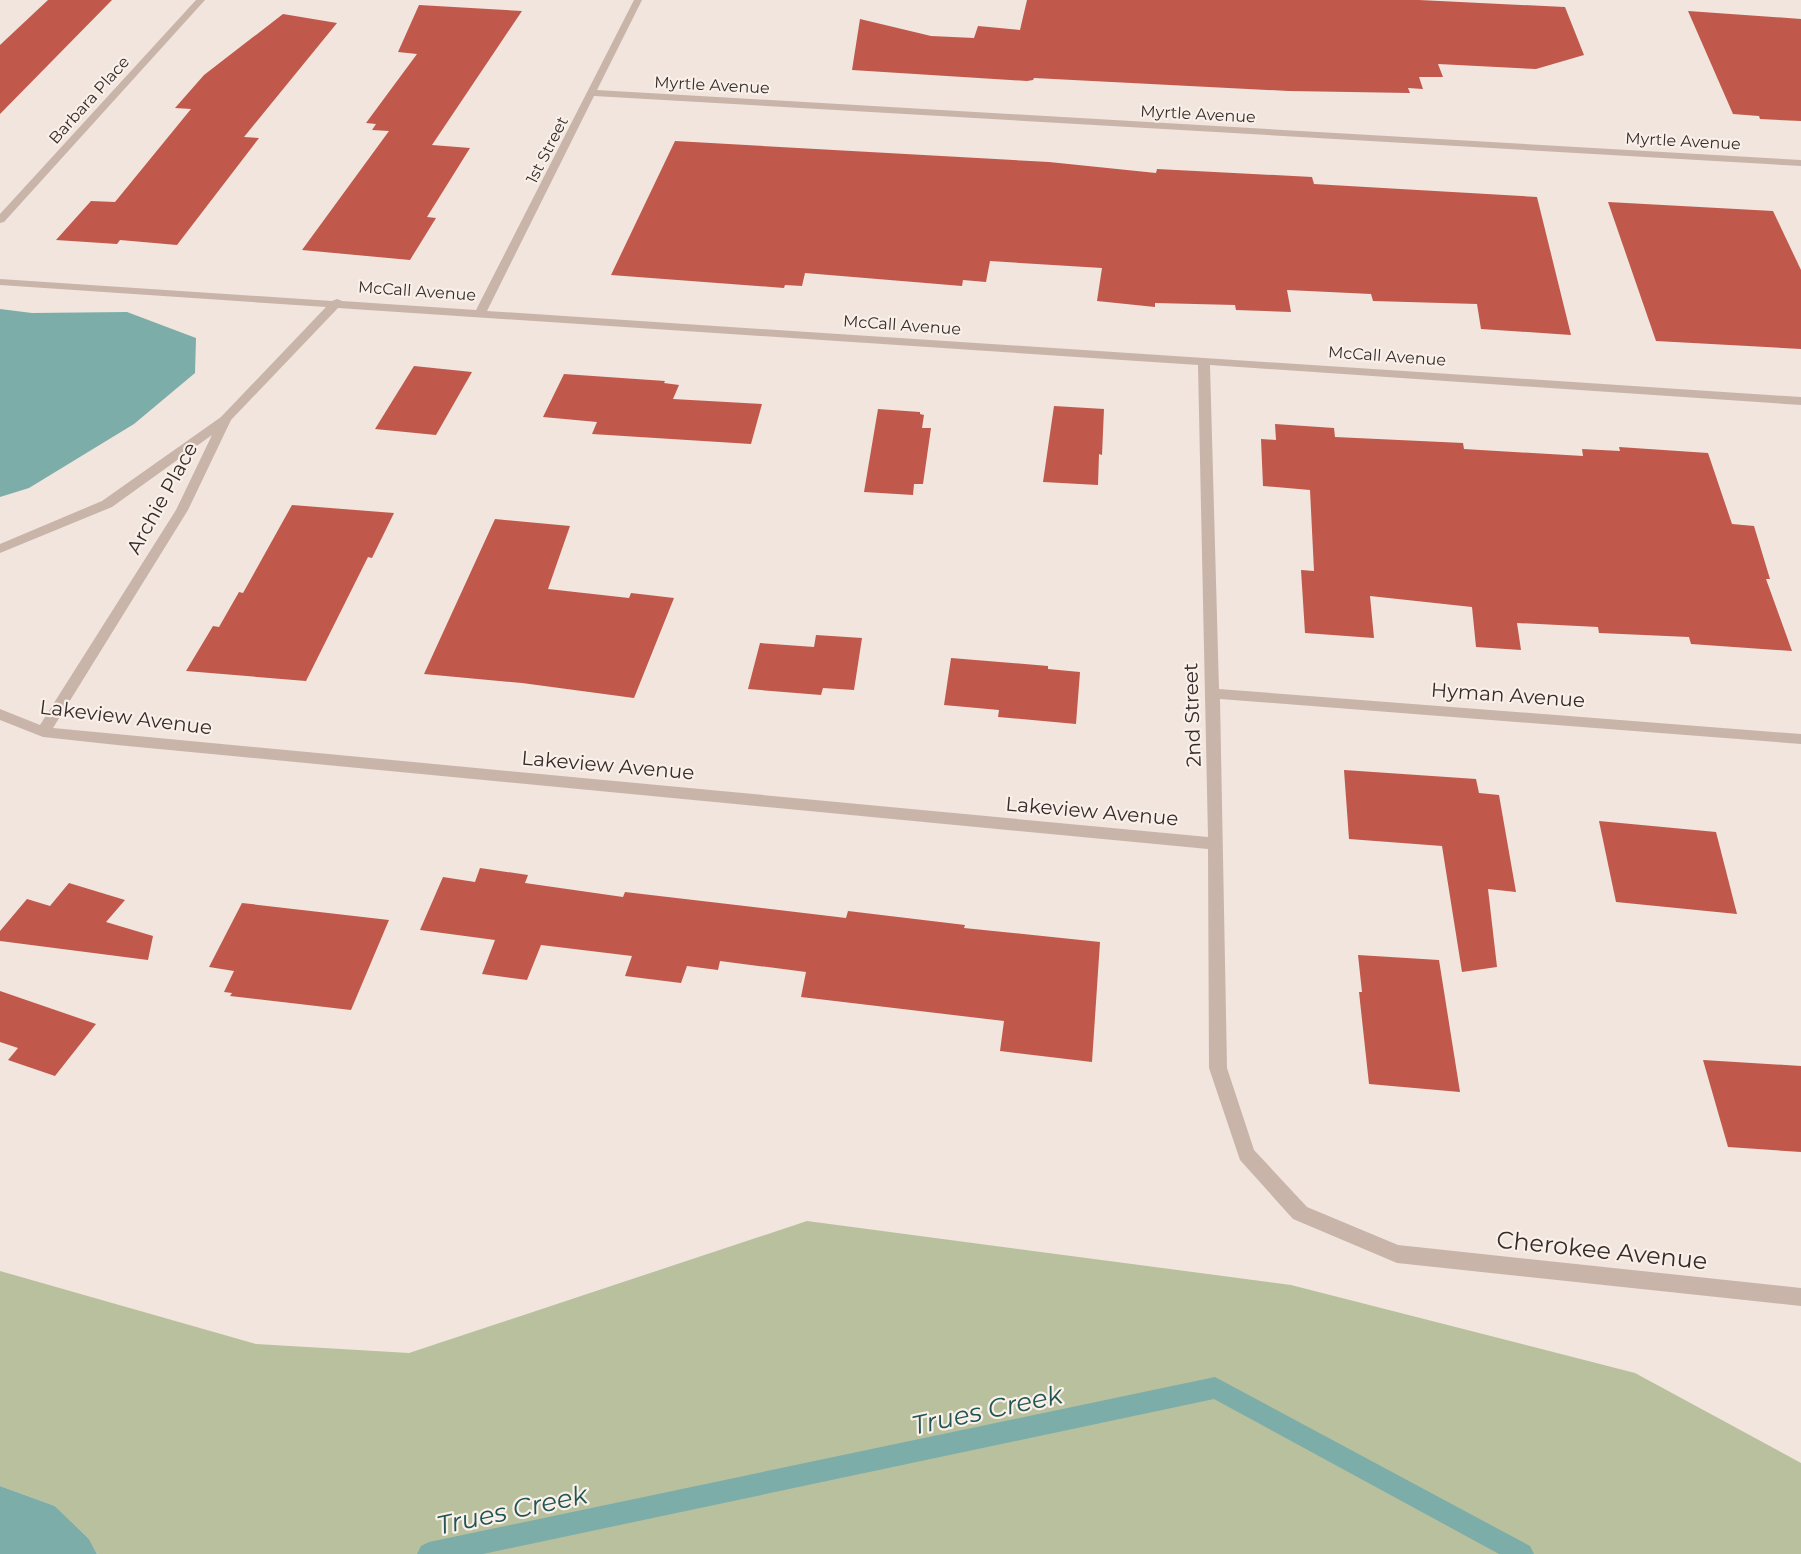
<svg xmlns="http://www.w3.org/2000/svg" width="1801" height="1554" viewBox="0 0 1801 1554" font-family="Montserrat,sans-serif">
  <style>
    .green { fill: #b9c09e }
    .water { fill: #7dada9 }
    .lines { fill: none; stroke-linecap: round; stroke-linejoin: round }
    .stream { fill: #7dada9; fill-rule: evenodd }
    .building { fill: #c0594c }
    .minor { fill: #c9b4a9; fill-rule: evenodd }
    .labels { text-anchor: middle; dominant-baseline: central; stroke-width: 4.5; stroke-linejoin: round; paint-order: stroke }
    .far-street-label { font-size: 16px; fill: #362b29; stroke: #f9f0e9 }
    .street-label { font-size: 20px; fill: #362b29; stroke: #f9f0e9 }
    .near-street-label { font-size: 24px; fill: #362b29; stroke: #f9f0e9 }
    .near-water-label { font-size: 26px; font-style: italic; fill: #205652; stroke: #f9f0e9 }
  </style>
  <rect width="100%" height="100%" fill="#f1e5dd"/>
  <path class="green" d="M807,1221L1291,1285L1635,1373L1801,1463V1554H97L89,1539L55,1506L0,1486V1271L256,1344L409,1353Z"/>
  <g class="water">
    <path d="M0,309L32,313L127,312L196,338L195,373L134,424L29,488L0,497Z"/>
    <path d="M0,1486L55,1506L89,1539L97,1554H0Z"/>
  </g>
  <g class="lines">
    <path class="stream" d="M1215,1377L1530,1546L1534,1554H1499L1214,1399L483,1554H417L421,1546L429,1542Z"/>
  </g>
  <g class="building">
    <path d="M48,0H112L0,114V45Z"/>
    <path d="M1027,0H1419L1565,7L1584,55L1536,69L1438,64L1443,77H1419L1423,89L1408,88L1410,93L1289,91L1034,78L1033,80L1027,81L852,70L860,19L931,36L974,38L978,26L1020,30Z"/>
    <path d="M419,5L522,11L432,145L470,148L427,217L436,218L410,260L302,250L389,131L372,130L376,124L366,123L417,54L398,52Z"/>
    <path d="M1688,11L1801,19V121L1760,119L1759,116L1733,114Z"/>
    <path d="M283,14L337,23L244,137L259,138L177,245L120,240L117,244L56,240L91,201L115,202L191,109L175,108L204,75Z"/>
    <path d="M675,141L1049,162L1156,173L1157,169L1312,177L1314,184L1537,197L1571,335L1481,329L1477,304L1373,301L1371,294L1287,290L1291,312L1236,310L1235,305L1155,303V307L1097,301L1102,268L990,261L986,282L963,280L962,286L805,273L802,286L785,285L784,288L611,275Z"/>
    <path d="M1608,202L1773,211L1801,270V349L1656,341Z"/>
    <path d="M414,366L472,372L436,435L375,429Z"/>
    <path d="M564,374L665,381L664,383L679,385L673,399L762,404L751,444L592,434L597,422L543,417Z"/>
    <path d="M1054,406L1104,409L1102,455L1099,454L1098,485L1043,482Z"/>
    <path d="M878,409L920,412V414L924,415L922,428H931L923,484H914L913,495L864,492Z"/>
    <path d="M1275,424L1334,428L1335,437L1463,443L1464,449L1583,456L1582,449L1620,451L1619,447L1708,453L1732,524L1754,526L1770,579H1766L1792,651L1691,644L1689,637L1599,633L1598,627L1517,623L1521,650L1476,647L1472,607L1370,596L1374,638L1305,633L1301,570L1314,571L1310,490L1263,486L1261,439L1276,440Z"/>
    <path d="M292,505L394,513L372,558L368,557L306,681L186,671L213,626L219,627L239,592L243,593Z"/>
    <path d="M495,519L570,526L548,589L629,598L631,593L674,598L634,698L522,683L424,674Z"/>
    <path d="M816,635L862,638L854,690L823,688L821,695L748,689L760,643L814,647Z"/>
    <path d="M951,658L1048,666V669L1080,672L1076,724L998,717L999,710L944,705Z"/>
    <path d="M1344,770L1476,779L1479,793L1499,795L1516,892L1488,889L1497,967L1462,972L1442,846L1349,839Z"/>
    <path d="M1599,821L1716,832L1737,914L1616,902Z"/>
    <path d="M480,868L528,875L525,883L623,897L625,892L846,918L848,911L965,925L964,928L1100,942L1092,1062L1000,1051L1004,1021L801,997L806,972L720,961L718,970L687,966L681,983L625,976L632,956L541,945L527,980L482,974L495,940L420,930L443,877L475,882Z"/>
    <path d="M69,883L125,900L106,922L153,936L148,960L0,941V931L27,899L50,906Z"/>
    <path d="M242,903L389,920L351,1010L230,996L232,993L224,992L234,971L209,967Z"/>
    <path d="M1358,955L1439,960L1460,1092L1369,1084L1359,992H1362Z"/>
    <path d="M0,991L96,1024L55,1076L8,1060L18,1048L0,1042Z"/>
    <path d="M1703,1060L1801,1066V1152L1728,1147Z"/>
  </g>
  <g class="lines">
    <g class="minor">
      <path d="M196,0H205L4,222L0,223V214Z"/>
      <path d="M634,0H642L597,90L1801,160V166L594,96L487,311L1801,397V405L1210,365L1219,689L1801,734V744L1220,699L1227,1068L1254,1150L1307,1207L1398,1245L1801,1288V1306L1397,1263L1293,1219L1240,1160L1209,1068L1208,849L117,745L43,737L0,720V709L40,725L176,510L212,435L112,507L0,553V544L102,501L221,417L326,307L0,285V279L332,301L337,299L342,301L476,310ZM338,308L1198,365L1208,837L53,728L188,510L231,420Z"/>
    </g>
  </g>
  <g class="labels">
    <g class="far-street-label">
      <text transform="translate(712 85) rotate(3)">Myrtle Avenue</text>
      <text transform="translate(89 100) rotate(-48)">Barbara Place</text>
      <text transform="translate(1198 114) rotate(3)">Myrtle Avenue</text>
      <text transform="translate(1683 141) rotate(3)">Myrtle Avenue</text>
      <text transform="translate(547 150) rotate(-63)">1st Street</text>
      <text transform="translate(417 291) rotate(4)">McCall Avenue</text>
      <text transform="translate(902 325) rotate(4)">McCall Avenue</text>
      <text transform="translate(1387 356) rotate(4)">McCall Avenue</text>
    </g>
    <g class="street-label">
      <text transform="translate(162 498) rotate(-61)">Archie Place</text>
      <text transform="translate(1508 695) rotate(4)">Hyman Avenue</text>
      <text transform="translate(1192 715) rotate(-92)">2nd Street</text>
      <text transform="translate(126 717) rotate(7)">Lakeview Avenue</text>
      <text transform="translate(608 765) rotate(5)">Lakeview Avenue</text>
      <text transform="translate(1092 811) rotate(5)">Lakeview Avenue</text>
    </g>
    <g class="near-street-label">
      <text transform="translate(1602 1250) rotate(6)">Cherokee Avenue</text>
    </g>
    <g class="near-water-label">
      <text transform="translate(987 1410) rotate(-12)">Trues Creek</text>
      <text transform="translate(512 1510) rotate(-12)">Trues Creek</text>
    </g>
  </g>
</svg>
